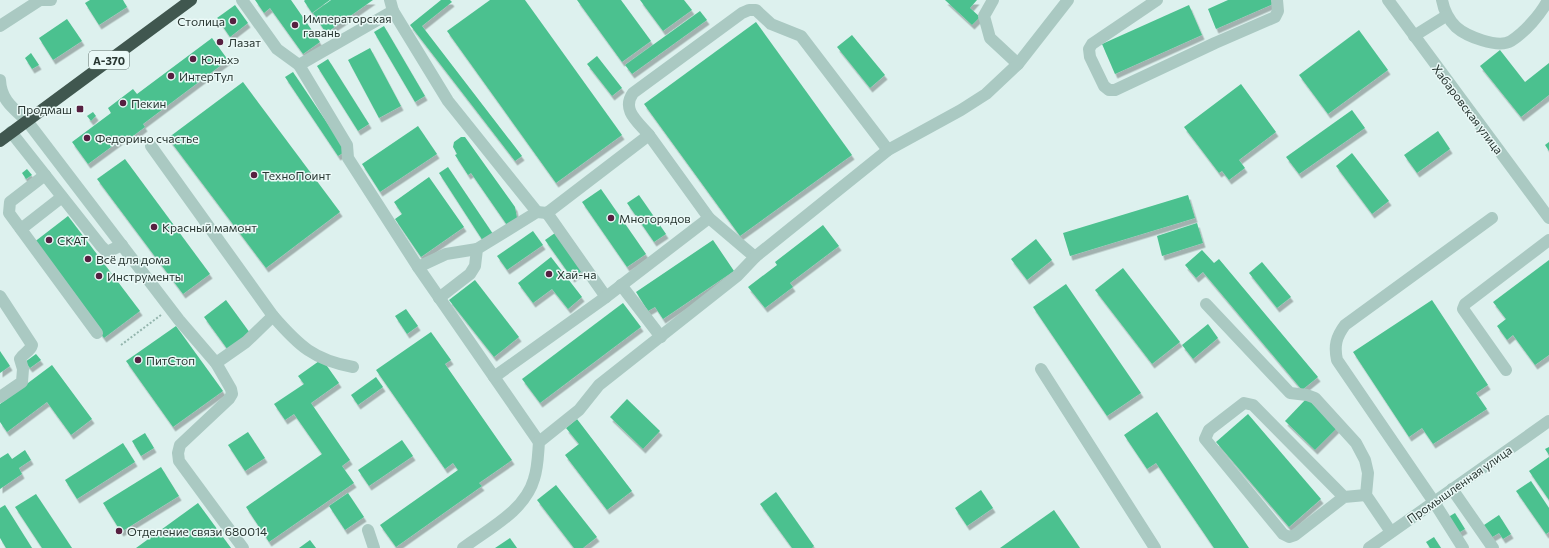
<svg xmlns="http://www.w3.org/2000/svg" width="1549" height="548" viewBox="0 0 1549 548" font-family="Commissioner,sans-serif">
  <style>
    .building { fill: #4cc18f; filter: url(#shadow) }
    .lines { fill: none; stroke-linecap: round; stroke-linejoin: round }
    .path { stroke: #94b5ad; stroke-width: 2; stroke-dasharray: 2 2; stroke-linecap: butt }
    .minor { stroke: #aac9c2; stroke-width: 12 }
    .highway { stroke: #40574f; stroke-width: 12 }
    .poi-dot { fill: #572041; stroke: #eaf9f7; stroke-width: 1.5 }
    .labels { text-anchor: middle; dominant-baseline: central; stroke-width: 3; stroke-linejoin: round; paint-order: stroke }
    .shield { fill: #eaf9f7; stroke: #63716d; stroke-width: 1 }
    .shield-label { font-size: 11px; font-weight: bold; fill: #293732 }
    .poi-label { font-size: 12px; fill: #293732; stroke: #eaf9f7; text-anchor: start }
    .street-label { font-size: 12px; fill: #293732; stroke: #eaf9f7 }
  </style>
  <defs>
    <filter id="shadow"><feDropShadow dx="2.5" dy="4.5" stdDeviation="0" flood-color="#0004"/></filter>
  </defs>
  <rect width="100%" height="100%" fill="#ddf1ee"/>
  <g class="building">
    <path d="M90,0H123L127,7L99,25L85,3Z"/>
    <path d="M255,0H291L320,42L303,54L270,8L264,13Z"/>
    <path d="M305,0H330L312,13L304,1Z"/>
    <path d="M331,0H373L326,33L313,13Z"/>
    <path d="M441,0H450L452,2L422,26L522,156L515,161L410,25Z"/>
    <path d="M490,0H525L622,135L556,183L447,31Z"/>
    <path d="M577,0H621L651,41L622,62Z"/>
    <path d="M640,0H684L692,10L663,31Z"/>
    <path d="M945,0H977L970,8L980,17L972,25Z"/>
    <path d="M1228,0H1271L1273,4L1216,29L1208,9Z"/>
    <path d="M235,5L248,23L230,37L217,18Z"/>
    <path d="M1189,5L1202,35L1115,74L1102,44Z"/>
    <path d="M700,11L707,20L632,74L625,65Z"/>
    <path d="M67,19L82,41L53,60L39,38Z"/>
    <path d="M756,22L852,155L740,236L644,104Z"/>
    <path d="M384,26L425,96L415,102L374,32Z"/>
    <path d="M1359,30L1388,70L1328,114L1299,75Z"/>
    <path d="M852,35L885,75L870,88L837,47Z"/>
    <path d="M212,38L228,60L143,124L145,127L129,139L126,136L88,164L72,142L111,113L108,108L133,89L137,94Z"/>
    <path d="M370,48L401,106L379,118L348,60Z"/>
    <path d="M1500,50L1525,82L1549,63V95L1521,117L1480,66Z"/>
    <path d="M31,53L39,65L32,69L25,58Z"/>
    <path d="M597,56L622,88L612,96L587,64Z"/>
    <path d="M328,59L369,124L358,131L317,66Z"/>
    <path d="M293,72L346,151L338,156L285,77Z"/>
    <path d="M243,82L340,212L266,268L168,138Z"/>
    <path d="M1241,84L1276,132L1239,160L1245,168L1229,180L1222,171L1219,173L1184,127Z"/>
    <path d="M1352,110L1365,128L1299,174L1286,157Z"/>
    <path d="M93,112L96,116L91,121L87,116Z"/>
    <path d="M418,126L437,154L380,192L362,164Z"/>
    <path d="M1438,131L1450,149L1417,173L1404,155Z"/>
    <path d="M461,137H465L515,207L517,218L507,225L471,173L468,175L455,155L457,154L453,147L454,142Z"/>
    <path d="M1549,142V151L1545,145Z"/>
    <path d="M1352,153L1389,201L1372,214L1336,166Z"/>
    <path d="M125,159L210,274L183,294L97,179Z"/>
    <path d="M448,167L493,234L483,241L439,173Z"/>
    <path d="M27,169L32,175L26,179L22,173Z"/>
    <path d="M429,177L464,227L421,257L395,219L402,214L394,202Z"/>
    <path d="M601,189L646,254L627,267L582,202Z"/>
    <path d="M639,195L666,234L654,242L627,203Z"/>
    <path d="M1188,195L1195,218L1070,256L1063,233Z"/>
    <path d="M68,216L140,311L104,338L33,243Z"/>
    <path d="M1197,223L1203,243L1162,256L1157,236Z"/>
    <path d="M823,225L839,246L790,283L793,287L765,308L748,287L777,265L775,262Z"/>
    <path d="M533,231L543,245L507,270L497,256Z"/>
    <path d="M555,233L582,271L572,278L545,240Z"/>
    <path d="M1036,239L1052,260L1027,280L1011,259Z"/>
    <path d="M713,240L734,271L663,319L655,307L648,311L636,292Z"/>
    <path d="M1202,250L1214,263L1219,259L1318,377L1302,390L1203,272L1196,278L1185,265Z"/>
    <path d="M551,257L582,297L568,309L552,289L533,303L518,283Z"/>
    <path d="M1549,260V355L1535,365L1513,335L1507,340L1497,326L1506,319L1493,302Z"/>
    <path d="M1262,262L1291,297L1277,308L1249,273Z"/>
    <path d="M1123,268L1180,342L1152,364L1095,290Z"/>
    <path d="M475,280L519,337L494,357L449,300Z"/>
    <path d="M1066,284L1141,393L1107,416L1033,307Z"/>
    <path d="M226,300L250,333L228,350L204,317Z"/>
    <path d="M1432,300L1488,385L1476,393L1487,409L1433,444L1422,428L1409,437L1353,352Z"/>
    <path d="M623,303L641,327L540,403L522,379Z"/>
    <path d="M406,309L418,326L407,334L395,316Z"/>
    <path d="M1208,324L1218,338L1193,359L1182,345Z"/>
    <path d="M176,326L223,391L173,427L126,361Z"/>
    <path d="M431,332L451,360L445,364L512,460L479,483L482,486L396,547L380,525L458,470L453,463L445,469L376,370Z"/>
    <path d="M0,351L10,366L0,373Z"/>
    <path d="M36,354L41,360L30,368L25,362Z"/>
    <path d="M322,359L339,383L311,403L350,460L342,466L354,483L269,542L246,507L322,454L294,414L285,420L274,404L304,384L298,376Z"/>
    <path d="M52,365L92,419L71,435L47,402L7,432L0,422V404Z"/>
    <path d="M376,377L383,387L358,405L351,395Z"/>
    <path d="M1307,398L1337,428L1315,450L1285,421Z"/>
    <path d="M627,399L660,431L643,449L610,417Z"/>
    <path d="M1157,412L1249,548H1214L1156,463L1147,469L1124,435Z"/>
    <path d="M1248,414L1321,499L1289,527L1216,442Z"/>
    <path d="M577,419L632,491L607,510L565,455L579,444L566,428Z"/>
    <path d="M248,432L265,458L245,471L228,445Z"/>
    <path d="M145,433L154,448L141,456L132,441Z"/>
    <path d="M402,440L413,456L369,486L358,470Z"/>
    <path d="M123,443L135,462L77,499L65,480Z"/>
    <path d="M1549,447V455L1545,449Z"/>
    <path d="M25,450L31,460L19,468L22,474L0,489V458L8,453L12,459Z"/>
    <path d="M1549,457V500L1529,471Z"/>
    <path d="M161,467L179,496L121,532L103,503Z"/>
    <path d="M1531,481L1549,508V532L1546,534L1516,491Z"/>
    <path d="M556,485L597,537L583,548H574L537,500Z"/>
    <path d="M981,490L993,508L967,526L955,508Z"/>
    <path d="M776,492L814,546L812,548H792L760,504Z"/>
    <path d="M348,493L364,517L345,530L329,506Z"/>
    <path d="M36,494L72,548H42L15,507Z"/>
    <path d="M198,503L231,548H136Z"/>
    <path d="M5,505L32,548H6L0,538V508Z"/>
    <path d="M1054,510L1080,548H1000Z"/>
    <path d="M1455,513L1465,529L1455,535L1445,519Z"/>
    <path d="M1499,515L1511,534L1503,539L1499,533L1489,539L1481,527Z"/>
    <path d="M1434,537L1441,548H1430L1426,542Z"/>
    <path d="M510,538L517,548H495Z"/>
    <path d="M310,540L316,548H299Z"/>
  </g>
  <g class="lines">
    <path class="path" d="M121,345L161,315"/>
    <g class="minor">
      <path d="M40,0H51"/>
      <path d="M242,0L277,49L299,65L393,11L390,0"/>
      <path d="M993,0L984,16L990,38L1018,64"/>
      <path d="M1157,0L1092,44L1089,49L1090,57L1104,86L1109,90H1115L1215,43L1275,17L1278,11L1277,0"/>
      <path d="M1388,0L1549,218"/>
      <path d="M1442,0C1444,11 1448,19 1456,27C1466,36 1498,49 1511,41C1525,32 1541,14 1548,0"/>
      <path d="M393,11L448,101L537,212"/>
      <path d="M0,26L40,0"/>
      <path d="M1414,36L1446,16"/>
      <path d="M299,65L347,145L348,158L418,267L539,442"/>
      <path d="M0,80C1,100 13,108 27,121L179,320L216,363L231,389L232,394L229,399L180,445L178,453L179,461L243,548"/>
      <path d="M11,132L101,246L107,252L122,245"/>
      <path d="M649,135L709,218"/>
      <path d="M151,146L273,316"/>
      <path d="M45,175L10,202L9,213L97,333"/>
      <path d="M547,213L606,297"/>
      <path d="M21,229L62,197"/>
      <path d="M418,267L446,254L477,249"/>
      <path d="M621,285L661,337"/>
      <path d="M0,296L32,345C30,352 23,353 20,359L23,369L22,382L0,397"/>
      <path d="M439,298L470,274L475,266L477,249L537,212L547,213L649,135C638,122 621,110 633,93L742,13L749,10H756L771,24L801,36L888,150"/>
      <path d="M1206,304L1290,393L1307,395L1315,398L1356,443L1365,460L1368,473L1366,495L1391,532"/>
      <path d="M216,363L246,342L273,316C299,346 314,360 353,367"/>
      <path d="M1041,369L1155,548"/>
      <path d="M1506,370L1463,309L1465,304L1549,240"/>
      <path d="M494,377L606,297L709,218L755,257"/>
      <path d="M1452,489L1493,548"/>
      <path d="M1344,497L1253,405L1244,403L1209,430L1205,439L1283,534L1289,537L1295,535L1344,497L1366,495"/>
      <path d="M368,530L374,548"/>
      <path d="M463,548C488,529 525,511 534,479C538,467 538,454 539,442L579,410L599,385L737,276L755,257L888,150L961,110L986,94L1018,64L1068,0"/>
      <path d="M1369,548L1549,421"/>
      <path d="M1463,548L1434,502L1337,360C1334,346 1336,337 1345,325L1492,218"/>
    </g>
    <path class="highway" d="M0,141L191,0"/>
  </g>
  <g class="poi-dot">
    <circle cx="233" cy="21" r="4"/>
    <circle cx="295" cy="25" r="4"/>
    <circle cx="220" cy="42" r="4"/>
    <circle cx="193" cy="59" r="4"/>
    <circle cx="171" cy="76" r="4"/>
    <circle cx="123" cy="103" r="4"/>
    <rect x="76" y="105" width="8" height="8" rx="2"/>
    <circle cx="87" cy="138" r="4"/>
    <circle cx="254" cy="175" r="4"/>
    <circle cx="611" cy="218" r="4"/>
    <circle cx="154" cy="227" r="4"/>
    <circle cx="49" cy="240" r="4"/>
    <circle cx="88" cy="259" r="4"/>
    <circle cx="549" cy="274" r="4"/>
    <circle cx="99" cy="276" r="4"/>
    <circle cx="138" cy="360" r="4"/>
    <circle cx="119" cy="531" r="4"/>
  </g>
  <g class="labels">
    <rect class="shield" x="89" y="51" width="40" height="18" rx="3"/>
    <g class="shield-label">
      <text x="109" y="60">А-370</text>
    </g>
    <g class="poi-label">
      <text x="303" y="18">Императорская<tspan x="303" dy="14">гавань</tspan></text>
      <text x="225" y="21" text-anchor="end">Столица</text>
      <text x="228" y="42">Лазат</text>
      <text x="201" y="59">Юньхэ</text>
      <text x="179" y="76">ИнтерТул</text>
      <text x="131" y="103">Пекин</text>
      <text x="72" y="109" text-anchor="end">Продмаш</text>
      <text x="95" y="138">Федорино счастье</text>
      <text x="262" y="175">ТехноПоинт</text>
      <text x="619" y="218">Многорядов</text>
      <text x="162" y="227">Красный мамонт</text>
      <text x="57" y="240">СКАТ</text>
      <text x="96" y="259">Всё для дома</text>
      <text x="557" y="274">Хай-на</text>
      <text x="107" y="276">Инструменты</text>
      <text x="146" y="360">ПитСтоп</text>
      <text x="127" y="531">Отделение связи 680014</text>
    </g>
    <g class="street-label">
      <text transform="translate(1468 109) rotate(53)">Хабаровская улица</text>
      <text transform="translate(1459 484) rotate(-35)">Промышленная улица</text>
    </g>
  </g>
</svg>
